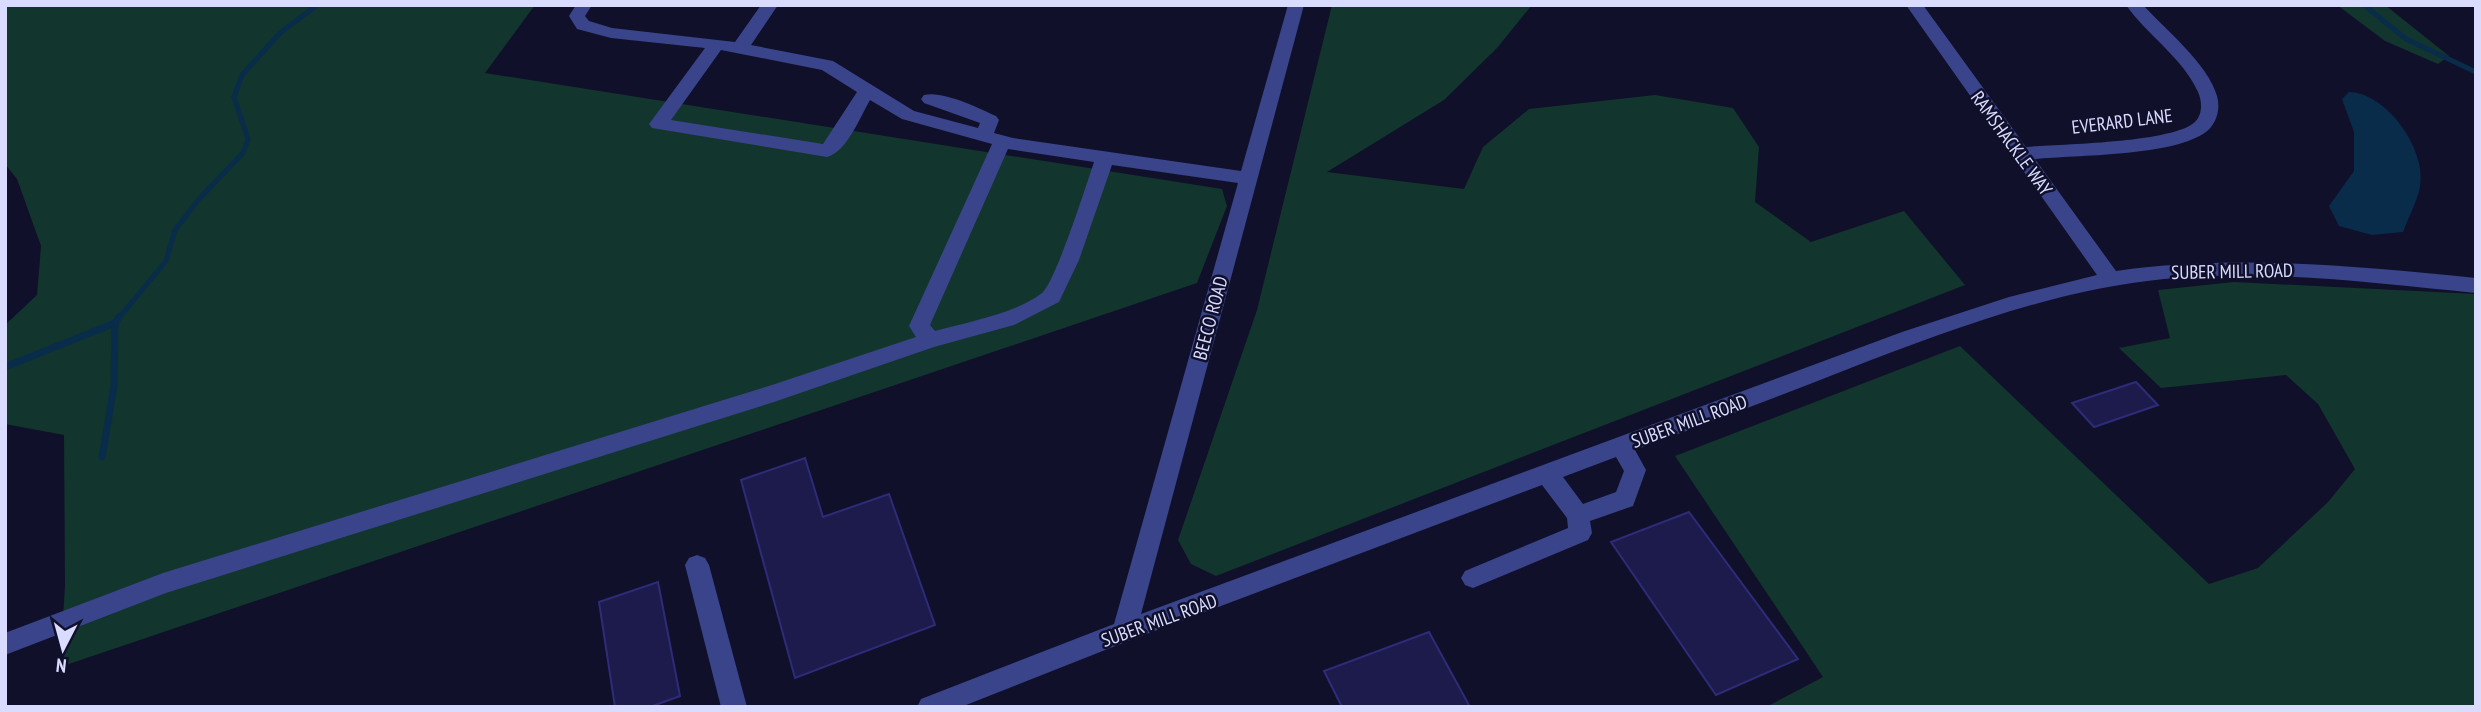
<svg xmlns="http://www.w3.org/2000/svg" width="2481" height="712" viewBox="0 0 2481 712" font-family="'PT Sans Narrow',sans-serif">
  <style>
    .green { fill: #12352d }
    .water { fill: #092c4a }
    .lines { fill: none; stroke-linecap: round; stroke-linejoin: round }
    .stream-far1 { stroke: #092c4a; stroke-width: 5 }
    .stream { stroke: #092c4a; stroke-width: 7 }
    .building { fill: #1c1b4c; stroke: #2e2c79; stroke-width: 2 }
    .minor { fill: #39448b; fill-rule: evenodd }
    .labels { text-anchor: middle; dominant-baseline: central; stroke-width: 5; stroke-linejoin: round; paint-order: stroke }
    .street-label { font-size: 19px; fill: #d9dbff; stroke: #10102a }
  </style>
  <rect width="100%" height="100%" fill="#10102a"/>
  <g class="green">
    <path d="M5,5H535L485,73L1222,189L1227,206L1197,283L60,667L65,585L64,435L5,424V325L37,295L41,246L17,179L5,164Z"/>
    <path d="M1332,5H1532L1497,48L1444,100L1327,172L1464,189L1483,147L1529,109L1655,95L1733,108L1759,147L1755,202L1811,242L1904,211L1965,285L1216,576L1191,564L1178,540L1257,310Z"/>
    <path d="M2337,5H2385L2449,56L2438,64L2385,41Z"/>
    <path d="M2234,282L2476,294V707H1766L1823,677L1675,456L1960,346L2209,584L2258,568L2328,502L2355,469L2318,404L2286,375L2161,388L2119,348L2170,338L2158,290Z"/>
  </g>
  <path class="water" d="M2349,92C2387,93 2427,150 2420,187C2417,202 2408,218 2403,232L2372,235L2339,226L2329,206L2354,171V132L2342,99Z"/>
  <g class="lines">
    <g class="stream-far1">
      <path d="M2364,5L2406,39L2476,72"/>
      <path d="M118,319L166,261L175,230L198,200L243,153L248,139L234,97L242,75L280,33L317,5"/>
    </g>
    <g class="stream">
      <path d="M5,367L115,323"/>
      <path d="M102,457L114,386L115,323L119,317"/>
    </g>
  </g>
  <g class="building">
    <path d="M2136,382L2158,405L2094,427L2072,403Z"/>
    <path d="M805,458L823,517L889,494L935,625L795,678L741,480Z"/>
    <path d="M1689,512L1798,659L1716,695L1611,542Z"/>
    <path d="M658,582L680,696L650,707H615L599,602Z"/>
    <path d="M1429,632L1470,707H1342L1324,671Z"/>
  </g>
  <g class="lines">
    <g class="minor">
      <path d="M576,5H592L585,16L589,21L612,28L735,42L761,5H778L751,45L833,61L914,111L978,128L980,123L924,103L921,99L924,95C942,90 979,108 996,116L999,120L994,133L1013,138L1241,171L1288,5H1304L1141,614L1902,332L2009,297L2097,275L1906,5H1923L2026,147C2061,144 2172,143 2195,122C2203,114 2202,101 2198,92C2183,58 2147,35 2126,5H2143C2166,30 2208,64 2217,96C2221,110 2216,126 2203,134C2168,156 2078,155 2035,159L2116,271C2237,254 2355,266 2476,278V293C2372,283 2268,269 2164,279C2053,290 1947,331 1843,371C1774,398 1705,424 1635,450L1646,470L1633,506L1590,521L1592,533L1588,540L1473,588L1465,585L1461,578L1465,571L1568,528L1567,518L1542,485L1128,641L961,707H917L921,699L1114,624L1238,183L1112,165L1079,260L1059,302L1014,325L934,347L774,402L166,593L5,655V633L163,573L772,385L916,337L909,326L992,144L902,119L870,100C860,117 847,152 827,157L652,128L649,124L652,120L705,48L611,38L577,29L569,16ZM721,50L822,70L857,92L823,144L671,120ZM1008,149L1094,162C1087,183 1055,283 1042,293C1017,313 967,322 935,331L930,325ZM1616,457L1624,471L1616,492L1583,504L1563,477Z"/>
      <path d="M697,555L705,558L709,565L747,707H721L685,565L689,558Z"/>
    </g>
  </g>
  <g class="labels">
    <g class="street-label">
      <text transform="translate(2122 121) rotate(-7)">EVERARD LANE</text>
      <text transform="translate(2012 143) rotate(54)">RAMSHACKLE WAY</text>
      <text transform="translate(2232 271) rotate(-1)">SUBER MILL ROAD</text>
      <text transform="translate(1210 318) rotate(-75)">BEECO ROAD</text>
      <text transform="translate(1689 421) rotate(-20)">SUBER MILL ROAD</text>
      <text transform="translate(1159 620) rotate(-20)">SUBER MILL ROAD</text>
    </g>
  </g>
  <rect width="2481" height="712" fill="none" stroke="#d9dbff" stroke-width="14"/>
  <g transform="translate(63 649) rotate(186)" stroke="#10102a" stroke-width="5" paint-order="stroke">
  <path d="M0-5L12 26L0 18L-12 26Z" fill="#d9dbff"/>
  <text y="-10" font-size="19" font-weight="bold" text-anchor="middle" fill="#d9dbff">N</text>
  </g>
</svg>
